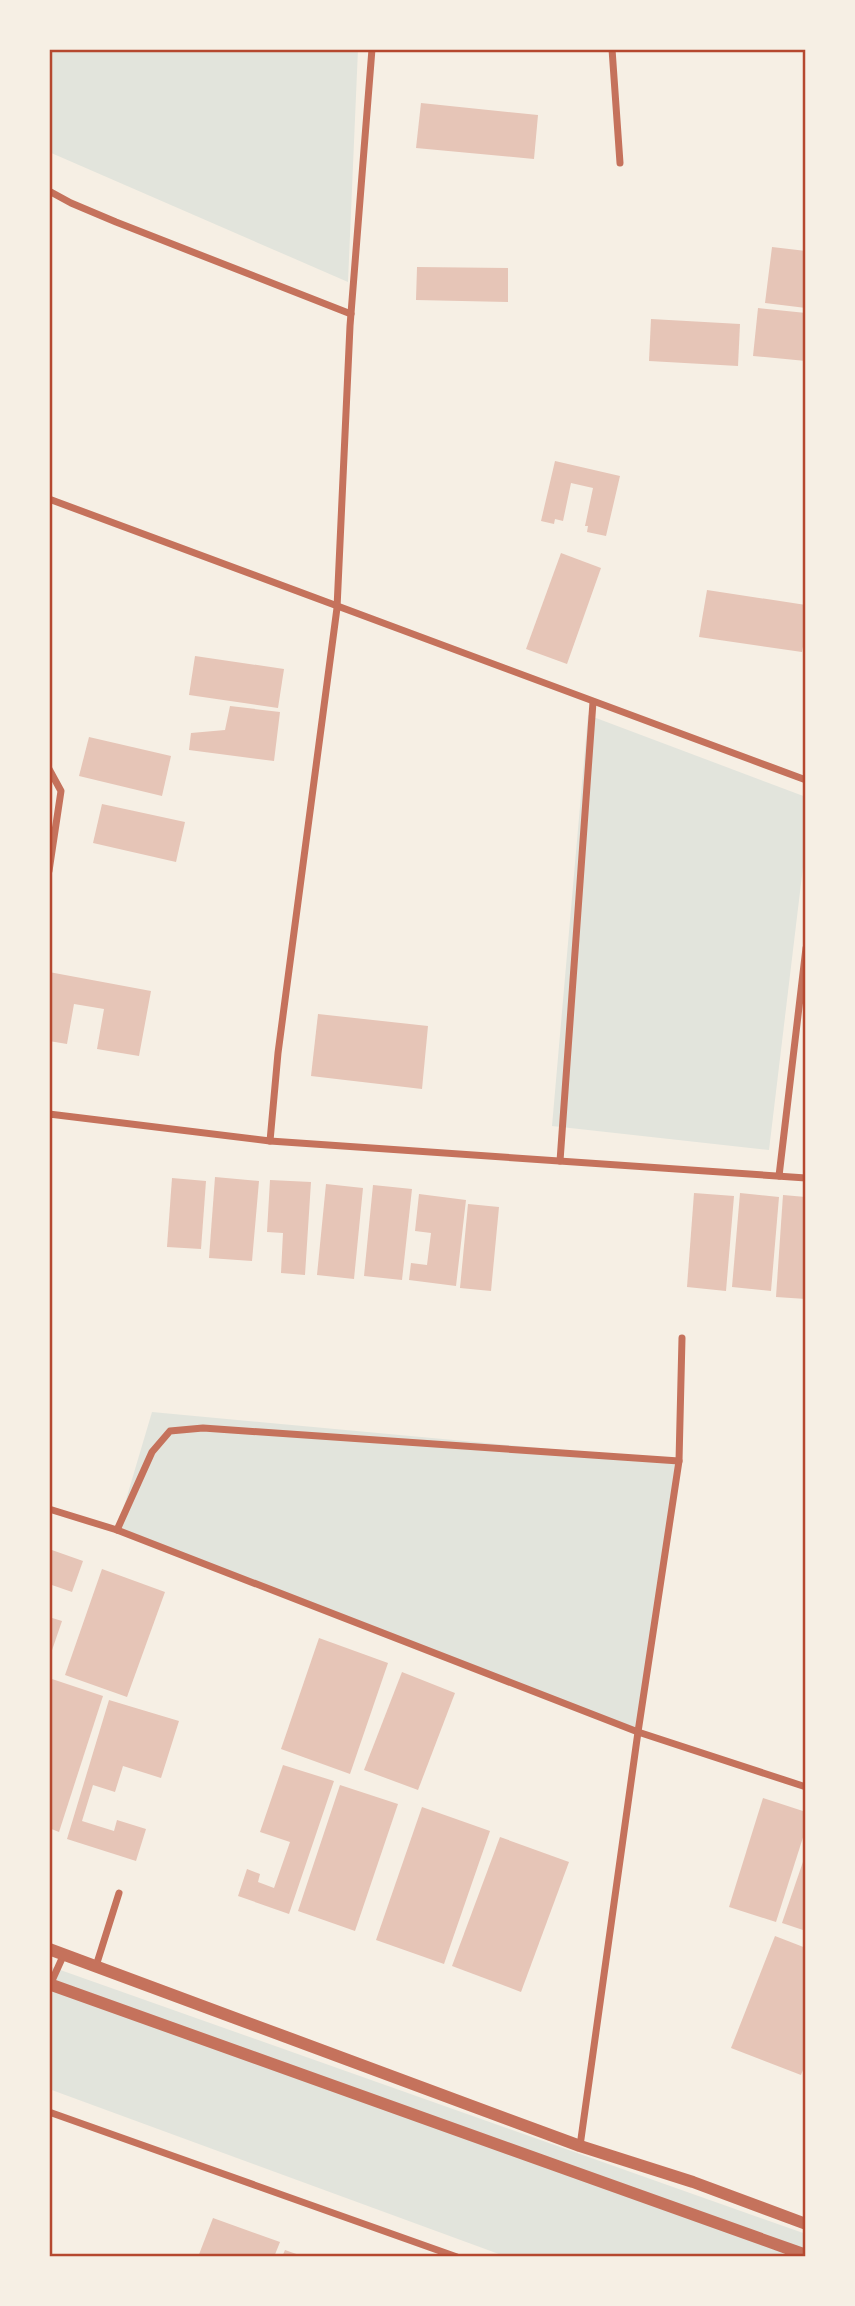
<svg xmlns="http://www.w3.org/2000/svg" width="855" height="2306" viewBox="0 0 855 2306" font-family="Jost,sans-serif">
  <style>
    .green { fill: #e2e4dc }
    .building { fill: #e6c5b7 }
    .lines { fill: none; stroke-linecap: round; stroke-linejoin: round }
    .minor { stroke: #c5725c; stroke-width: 7 }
    .tertiary { stroke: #c5725c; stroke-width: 12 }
    .neatline { fill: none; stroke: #b5482f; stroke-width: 2.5 }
  </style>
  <rect width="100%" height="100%" fill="#f6efe4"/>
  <g class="green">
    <path d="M49,49H358L348,282L49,152Z"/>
    <path d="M588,715L806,797V842L769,1150L552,1126Z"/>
    <path d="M152,1412L679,1461L638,1732L117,1530Z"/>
    <path d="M49,1966L806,2234V2257H507L49,2089Z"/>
  </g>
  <g class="building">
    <path d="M421,103L538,115L534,159L416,148Z"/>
    <path d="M772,247L806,251V308L765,303Z"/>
    <path d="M417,267L508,268V302L416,300Z"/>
    <path d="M758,308L806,313V361L753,356Z"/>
    <path d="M651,319L740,324L738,366L649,361Z"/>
    <path d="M555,461L620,476L606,536L587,532L588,526H585L593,488L571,483L563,521L555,519L554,524L541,521Z"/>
    <path d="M561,553L601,568L567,664L526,649Z"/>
    <path d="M707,590L806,605V630L802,652L699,637Z"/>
    <path d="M195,656L284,669L278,708L189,695Z"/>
    <path d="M230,706L280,712L274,761L189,750L191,733L225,730Z"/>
    <path d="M89,737L171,756L162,796L79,776Z"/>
    <path d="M102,804L185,822L176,862L93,843Z"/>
    <path d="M49,972L151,991L139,1056L97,1049L104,1009L74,1004L67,1044L49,1041Z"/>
    <path d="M318,1014L428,1026L422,1089L311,1076Z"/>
    <path d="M215,1177L259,1181L252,1261L209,1258Z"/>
    <path d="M172,1178L206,1181L201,1249L167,1247Z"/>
    <path d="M270,1180L311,1182L305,1275L281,1273L283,1233L267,1232Z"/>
    <path d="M326,1184L363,1188L354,1279L317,1275Z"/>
    <path d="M373,1185L412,1189L402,1280L364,1276Z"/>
    <path d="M694,1193L734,1196L726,1291L687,1287Z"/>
    <path d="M740,1193L779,1197L771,1291L732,1287Z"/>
    <path d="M419,1194L466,1200L456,1286L409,1280L411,1263L427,1265L431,1233L415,1231Z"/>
    <path d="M783,1195L806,1197V1299L776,1297Z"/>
    <path d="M468,1204L499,1207L491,1291L460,1288Z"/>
    <path d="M49,1549L83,1561L72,1592L49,1584Z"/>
    <path d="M102,1569L165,1592L127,1697L65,1675Z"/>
    <path d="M49,1617L62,1621L49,1659Z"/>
    <path d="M319,1638L388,1663L350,1774L281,1749Z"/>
    <path d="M402,1672L455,1693L418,1790L364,1770Z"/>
    <path d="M49,1678L103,1696L59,1832L49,1828Z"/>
    <path d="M109,1700L179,1721L161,1778L123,1766L115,1792L93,1785L82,1821L114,1831L117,1820L146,1829L136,1861L67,1839Z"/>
    <path d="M283,1765L334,1781L289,1914L238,1896L247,1869L260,1874L258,1882L274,1888L290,1842L260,1832Z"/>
    <path d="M340,1785L398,1804L355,1931L298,1911Z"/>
    <path d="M763,1798L806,1812V1828L776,1922L729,1907Z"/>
    <path d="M422,1807L490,1831L444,1964L376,1940Z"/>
    <path d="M500,1837L569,1862L521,1992L452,1966Z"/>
    <path d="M806,1853V1921L803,1930L782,1923Z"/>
    <path d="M775,1936L806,1948V2062L801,2075L731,2048Z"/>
    <path d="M213,2218L280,2242L274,2257H198Z"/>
    <path d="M285,2250L305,2257H282Z"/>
  </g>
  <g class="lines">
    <g class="minor">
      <path d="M612,49L620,163"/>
      <path d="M49,191L71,203L116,222L351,314"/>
      <path d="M49,499L806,780"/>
      <path d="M49,769L61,791L49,871"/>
      <path d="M49,1114L270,1141L806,1178"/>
      <path d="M270,1141L278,1053L337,608L350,326L372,49"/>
      <path d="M560,1161L593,702"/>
      <path d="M779,1176L806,948"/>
      <path d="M49,1509L117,1530L638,1732L806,1787"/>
      <path d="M117,1530L152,1452L170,1431L203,1428L679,1461"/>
      <path d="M96,1966L119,1893"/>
      <path d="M50,1985L64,1954"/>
      <path d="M49,2112L457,2257"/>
      <path d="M580,2146L638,1732L679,1461L682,1338"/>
    </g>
    <g class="tertiary">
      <path d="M49,1949L580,2146L693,2182L806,2224"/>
      <path d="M49,1984L806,2255"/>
    </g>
  </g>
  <rect width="855" height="2306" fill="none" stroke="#f6efe4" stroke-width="102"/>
  <rect x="51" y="51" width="753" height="2204" class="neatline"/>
</svg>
